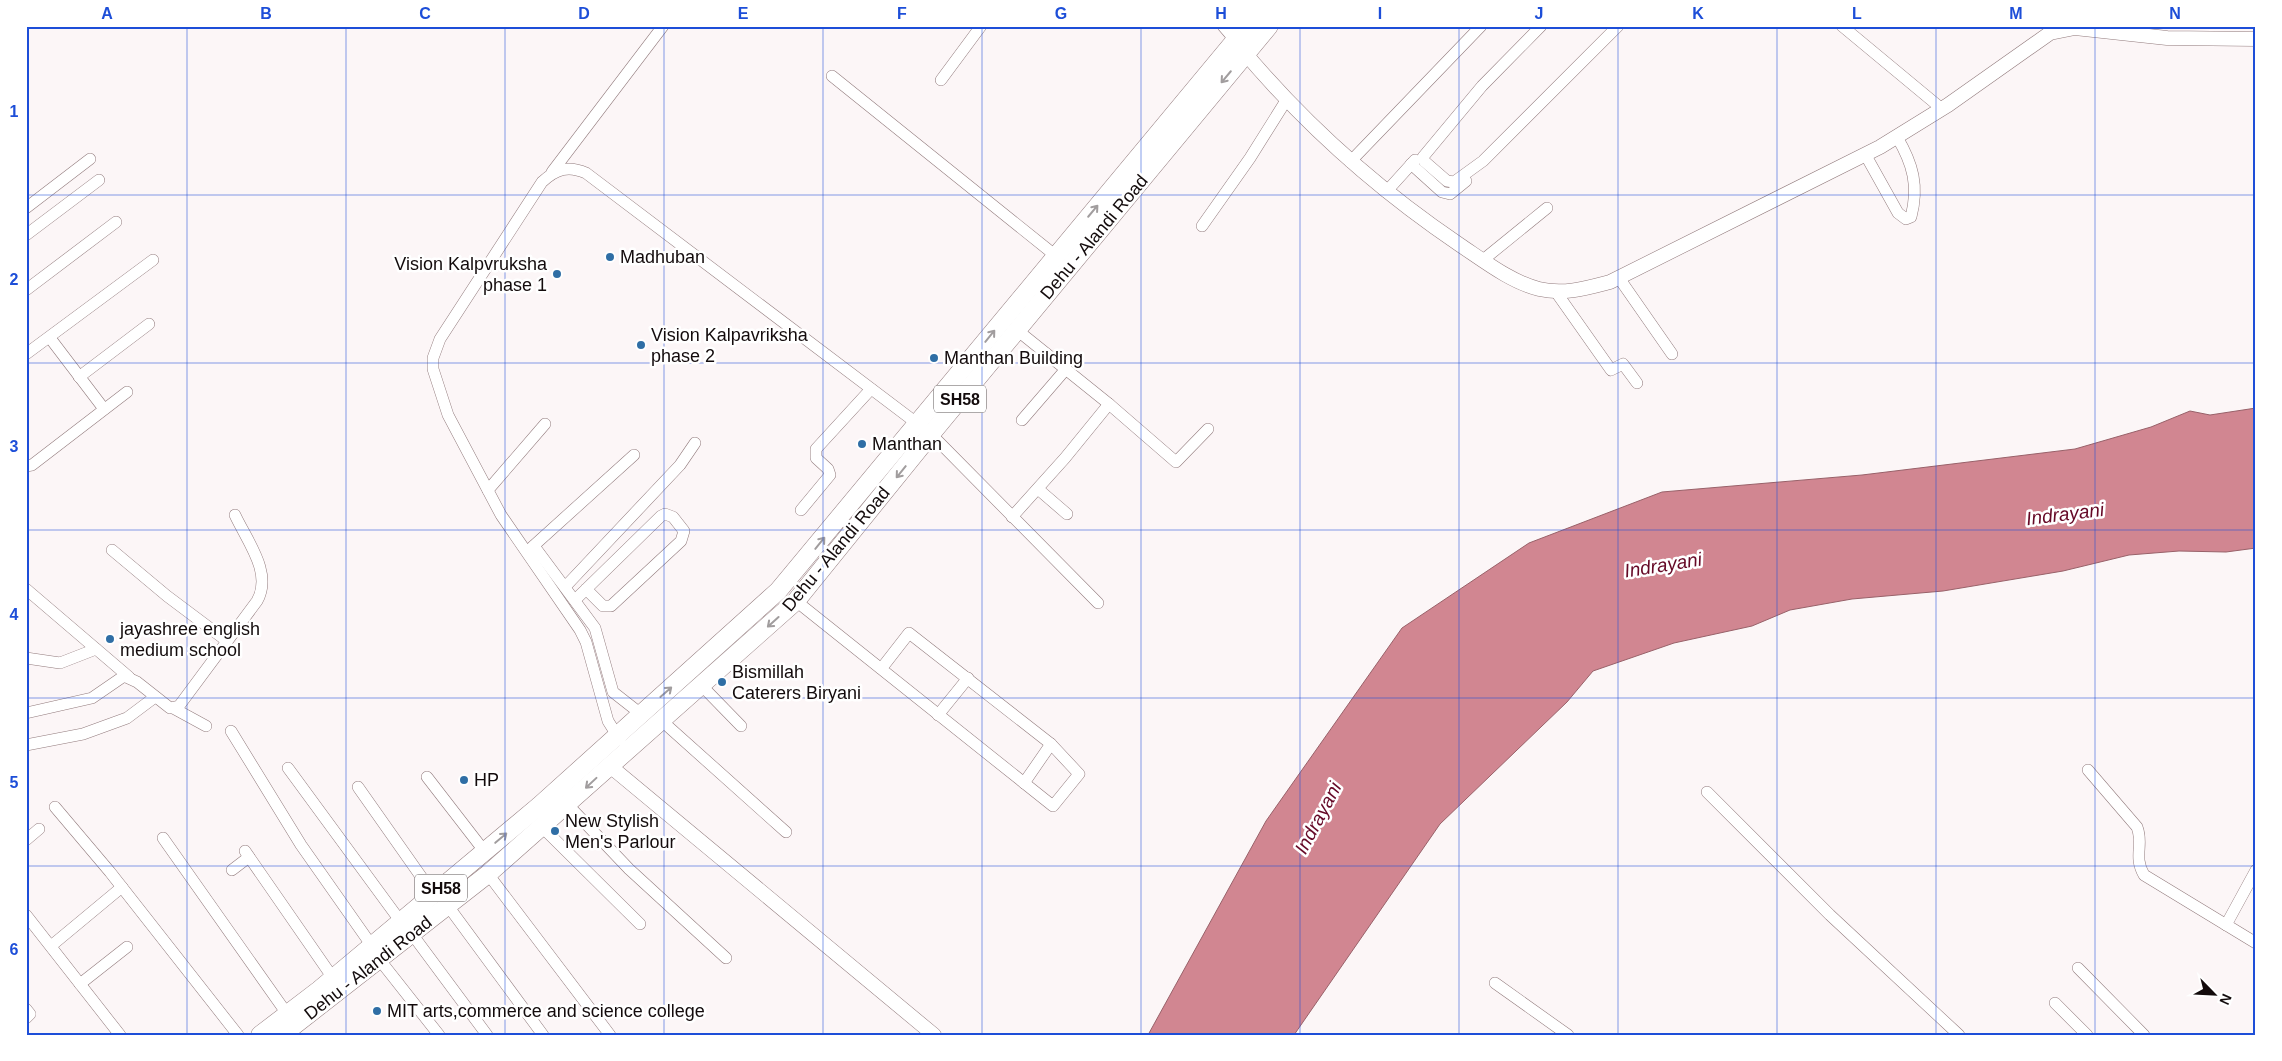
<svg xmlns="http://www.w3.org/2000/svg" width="2282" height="1061" viewBox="0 0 2282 1061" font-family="Arial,sans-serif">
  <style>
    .water { fill: #d18691; stroke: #986169 }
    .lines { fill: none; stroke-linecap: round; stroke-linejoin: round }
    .minor-casing { stroke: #927b7d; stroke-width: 12 }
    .tertiary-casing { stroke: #927b7d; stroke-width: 15 }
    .primary-casing { stroke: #927b7d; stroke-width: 19 }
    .minor { stroke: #fff; stroke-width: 11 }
    .tertiary { stroke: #fff; stroke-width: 14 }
    .primary { stroke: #fff; stroke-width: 18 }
    .oneway { stroke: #a19d9e }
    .grid { fill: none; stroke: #1d4ed8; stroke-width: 1; stroke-opacity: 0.55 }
    .poi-dot { fill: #2f6ea5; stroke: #fff; stroke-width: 2 }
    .labels { text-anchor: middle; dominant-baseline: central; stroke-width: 5; stroke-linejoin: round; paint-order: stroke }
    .shield { fill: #fff; stroke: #5a5455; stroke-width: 1 }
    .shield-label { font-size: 16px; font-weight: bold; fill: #130b0c }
    .street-label { font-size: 18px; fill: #130b0c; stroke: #fff }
    .poi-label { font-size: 18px; fill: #130b0c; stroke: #fff; text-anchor: start }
    .water-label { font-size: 19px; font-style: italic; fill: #650826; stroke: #fff }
    .neatline { fill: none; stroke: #1d4ed8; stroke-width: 2 }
    .grid-label { font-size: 16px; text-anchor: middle; font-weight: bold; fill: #1d4ed8 }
  </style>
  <rect width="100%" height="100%" fill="#fcf6f7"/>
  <path class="water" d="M2256,408V548L2226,552L2179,551L2129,555L2063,571L1943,591L1852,599L1790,610L1752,626L1674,643L1593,671L1567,702L1440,824L1294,1035H1148L1266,821L1402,628L1529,543L1662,492L1862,475L2075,449L2151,427L2190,411L2210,415Z"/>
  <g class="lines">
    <defs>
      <g id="minor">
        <path d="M1223,26L1235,40"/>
        <path d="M1541,26L1482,86L1423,157L1424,161L1447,181L1454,182L1483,161L1618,26"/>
        <path d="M1842,26L1942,109"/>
        <path d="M832,76L1056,256"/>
        <path d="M941,80L981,26"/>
        <path d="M1865,154L1898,213L1906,219L1911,217C1919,186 1913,164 1897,137"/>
        <path d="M1350,162L1481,26"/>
        <path d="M1411,164L1442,192L1450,194L1466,181"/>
        <path d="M552,172L663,26"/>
        <path d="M1386,192L1415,160"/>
        <path d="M26,208L90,159"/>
        <path d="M1202,226L1250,158L1287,99"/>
        <path d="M26,235L99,180"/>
        <path d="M1483,260L1547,208"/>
        <path d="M1619,278L1672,354"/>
        <path d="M26,290L116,222"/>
        <path d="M1556,292L1611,370L1623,364L1637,383"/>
        <path d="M1017,330L1109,404L1176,462L1208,429"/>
        <path d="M50,338L104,409"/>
        <path d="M26,354L153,260"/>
        <path d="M79,377L149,324"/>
        <path d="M1022,420L1066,369"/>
        <path d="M26,466L32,465L127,392"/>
        <path d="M1038,489L1067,514"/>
        <path d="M488,490L545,424"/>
        <path d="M801,510L830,475L828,469L816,458V449L871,389"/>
        <path d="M1012,517L1065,458L1109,404"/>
        <path d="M534,546L595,628L613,692L641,714"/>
        <path d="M530,549L634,455"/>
        <path d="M112,550L167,596L227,641"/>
        <path d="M565,587L680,465L695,443"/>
        <path d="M26,589L129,677"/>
        <path d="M575,600L661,516L665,514L673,517L684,531L681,541L611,606H603L586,589"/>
        <path d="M796,601L1053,806L1079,774L1051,744L909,633L881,669"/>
        <path d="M26,658L60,663L96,649"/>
        <path d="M702,686L741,726"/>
        <path d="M173,708L206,726"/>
        <path d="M26,713L92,698L124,676L137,682L170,708L179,706L257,601C273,573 247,541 235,515"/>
        <path d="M938,715L968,678"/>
        <path d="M662,721L786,832"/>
        <path d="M231,731L301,845L372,946"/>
        <path d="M620,740L608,721L586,642L580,630L501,515L448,415L433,369V358L440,339L542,182C556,169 568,165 586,173L931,434L1098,603"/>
        <path d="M26,745L83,734L127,718L155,697"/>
        <path d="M288,768L401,922"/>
        <path d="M2088,770L2137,827C2144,845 2133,856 2144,875L2256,943"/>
        <path d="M427,777L485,852"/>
        <path d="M1024,783L1051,744"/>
        <path d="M358,787L434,895"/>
        <path d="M1707,792L1830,915L1959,1035"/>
        <path d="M568,805L629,869L726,958"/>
        <path d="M55,807L110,872L238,1035"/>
        <path d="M542,827L640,924"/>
        <path d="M163,838L290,1018"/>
        <path d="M26,840L39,829"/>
        <path d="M245,851L333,978"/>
        <path d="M232,870L249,857"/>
        <path d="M488,874L610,1035"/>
        <path d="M448,906L543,1035"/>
        <path d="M26,915L120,1035"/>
        <path d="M2226,925L2256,870"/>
        <path d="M412,934L487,1035"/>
        <path d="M51,946L122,887"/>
        <path d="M379,959L439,1035"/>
        <path d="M2078,968L2144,1035"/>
        <path d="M1495,983L1568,1035"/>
        <path d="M80,984L127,947"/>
        <path d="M2055,1003L2087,1035"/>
        <path d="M26,1009L30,1014L26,1018"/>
      </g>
      <g id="tertiary">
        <path d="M1240,47C1304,124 1377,189 1460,245C1484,261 1511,282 1539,289C1564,295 1587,288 1610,282L1880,147L1948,105L2050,33L2075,28L2167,38L2256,39"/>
        <path d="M610,766L934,1035"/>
      </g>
      <g id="primary">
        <path d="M260,1035L319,990L539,806L778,591L1247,26"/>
        <path d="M282,1035L488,874L796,601L931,434L1269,26"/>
      </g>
    </defs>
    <use href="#minor" class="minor-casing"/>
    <use href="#tertiary" class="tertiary-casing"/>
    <use href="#primary" class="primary-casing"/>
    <use href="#minor" class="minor"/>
    <use href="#tertiary" class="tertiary"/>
    <use href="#primary" class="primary"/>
  </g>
  <defs><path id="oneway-shaft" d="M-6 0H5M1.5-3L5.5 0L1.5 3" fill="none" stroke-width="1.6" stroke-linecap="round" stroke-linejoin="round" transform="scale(1.25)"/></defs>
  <g class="oneway">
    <use href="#oneway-shaft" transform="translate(1226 77) rotate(130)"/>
    <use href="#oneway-shaft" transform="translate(1093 211) rotate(-50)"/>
    <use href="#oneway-shaft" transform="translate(990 336) rotate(-51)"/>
    <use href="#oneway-shaft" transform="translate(901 472) rotate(129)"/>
    <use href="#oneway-shaft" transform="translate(820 543) rotate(-51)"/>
    <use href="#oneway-shaft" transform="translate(773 622) rotate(138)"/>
    <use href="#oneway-shaft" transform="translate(666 692) rotate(-41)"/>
    <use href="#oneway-shaft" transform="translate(591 783) rotate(137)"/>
    <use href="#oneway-shaft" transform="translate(501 838) rotate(-40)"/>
  </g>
  <path class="grid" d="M187,26V1035M346,26V1035M505,26V1035M664,26V1035M823,26V1035M982,26V1035M1141,26V1035M1300,26V1035M1459,26V1035M1618,26V1035M1777,26V1035M1936,26V1035M2095,26V1035M26,195H2256M26,363H2256M26,530H2256M26,698H2256M26,866H2256"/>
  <g class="poi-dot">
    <circle cx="610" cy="257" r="5"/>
    <circle cx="557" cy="274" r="5"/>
    <circle cx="641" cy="345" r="5"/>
    <circle cx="934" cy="358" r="5"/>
    <circle cx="862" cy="444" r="5"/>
    <circle cx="110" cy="639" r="5"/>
    <circle cx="722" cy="682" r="5"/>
    <circle cx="464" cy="780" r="5"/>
    <circle cx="555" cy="831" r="5"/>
    <circle cx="377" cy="1011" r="5"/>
  </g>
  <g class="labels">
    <g class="shield">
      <rect x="934" y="385.5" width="52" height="27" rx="4"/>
      <rect x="415" y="874.5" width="52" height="27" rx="4"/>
    </g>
    <g class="shield-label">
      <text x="960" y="399">SH58</text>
      <text x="441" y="888">SH58</text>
    </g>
    <g class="street-label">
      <text transform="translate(1094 237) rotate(-50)">Dehu - Alandi Road</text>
      <text transform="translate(836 549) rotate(-50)">Dehu - Alandi Road</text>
      <text transform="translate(368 968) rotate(-38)">Dehu - Alandi Road</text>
    </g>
    <g class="poi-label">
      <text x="620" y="257">Madhuban</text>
      <text x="547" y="264" text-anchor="end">Vision Kalpvruksha<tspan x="547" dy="21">phase 1</tspan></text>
      <text x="651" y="335">Vision Kalpavriksha<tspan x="651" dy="21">phase 2</tspan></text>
      <text x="944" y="358">Manthan Building</text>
      <text x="872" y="444">Manthan</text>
      <text x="120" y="629">jayashree english<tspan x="120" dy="21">medium school</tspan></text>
      <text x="732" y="672">Bismillah<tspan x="732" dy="21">Caterers Biryani</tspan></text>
      <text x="474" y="780">HP</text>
      <text x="565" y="821">New Stylish<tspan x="565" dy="21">Men's Parlour</tspan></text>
      <text x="387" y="1011">MIT arts,commerce and science college</text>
    </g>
    <g class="water-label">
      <text transform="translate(2065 514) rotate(-7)">Indrayani</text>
      <text transform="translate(1663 565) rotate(-9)">Indrayani</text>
      <text transform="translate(1318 818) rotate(-62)">Indrayani</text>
    </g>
  </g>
  <rect width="2282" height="1061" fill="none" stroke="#ffffff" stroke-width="55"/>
  <g transform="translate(2214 994) rotate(114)" stroke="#ffffff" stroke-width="4" paint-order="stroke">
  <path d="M0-4L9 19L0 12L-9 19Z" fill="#130b0c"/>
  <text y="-8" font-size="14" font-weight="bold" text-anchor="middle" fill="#130b0c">N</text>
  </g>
  <rect x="28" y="28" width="2226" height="1006" class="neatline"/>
  <g class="grid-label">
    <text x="107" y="19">A</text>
    <text x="266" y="19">B</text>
    <text x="425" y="19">C</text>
    <text x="584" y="19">D</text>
    <text x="743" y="19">E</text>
    <text x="902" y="19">F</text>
    <text x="1061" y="19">G</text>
    <text x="1221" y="19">H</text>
    <text x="1380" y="19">I</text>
    <text x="1539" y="19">J</text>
    <text x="1698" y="19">K</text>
    <text x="1857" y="19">L</text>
    <text x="2016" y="19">M</text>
    <text x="2175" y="19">N</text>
    <text x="14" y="117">1</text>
    <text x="14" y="285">2</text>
    <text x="14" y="452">3</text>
    <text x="14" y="620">4</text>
    <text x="14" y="788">5</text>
    <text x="14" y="955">6</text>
  </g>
</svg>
